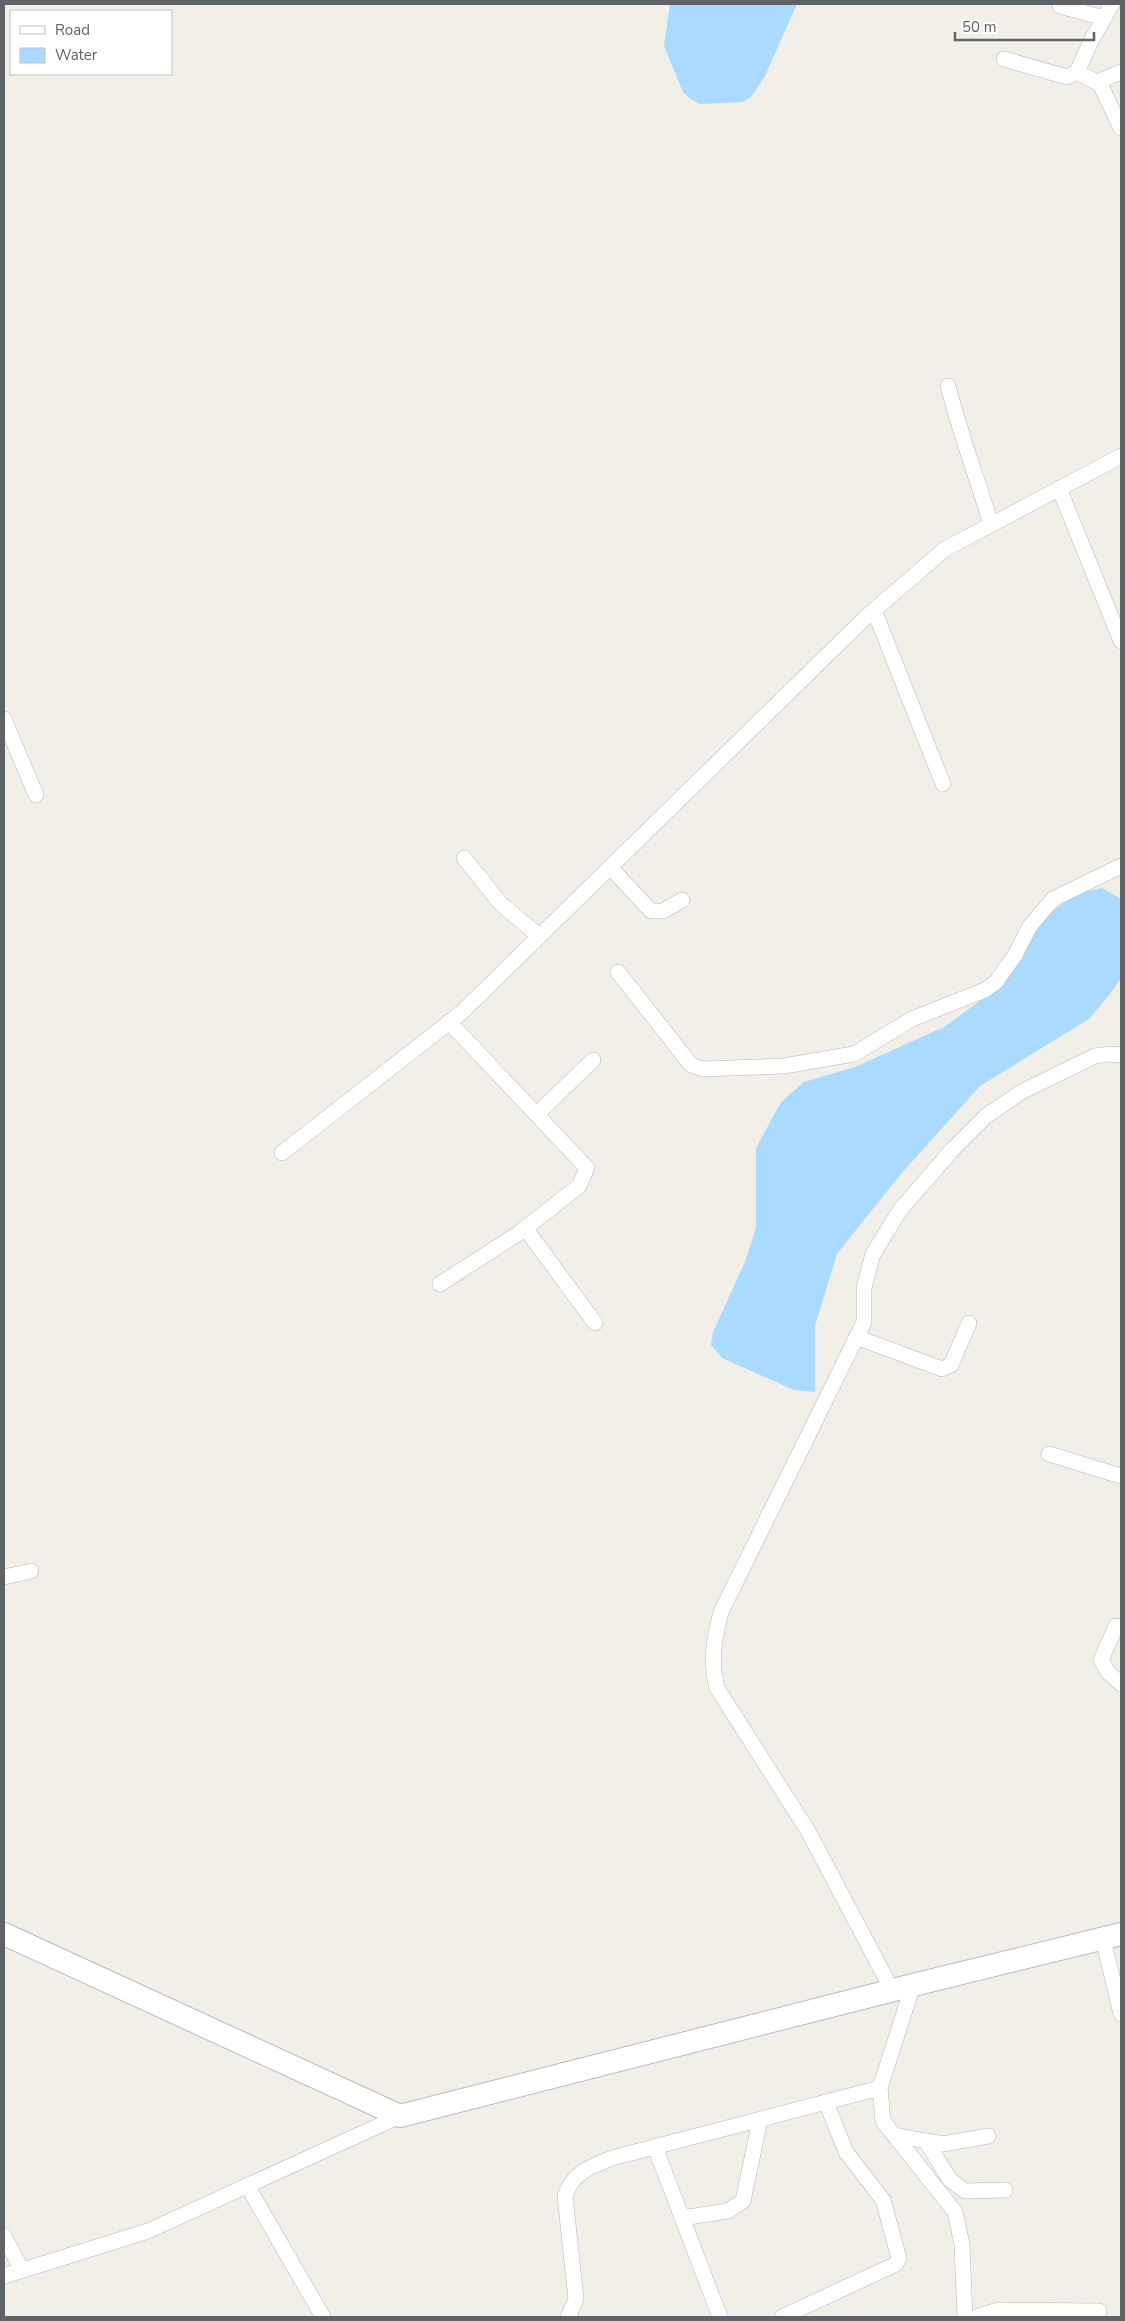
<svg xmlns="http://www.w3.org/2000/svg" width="1125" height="2321" viewBox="0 0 1125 2321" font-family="'Nunito Sans',sans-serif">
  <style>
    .water { fill: #aadaff }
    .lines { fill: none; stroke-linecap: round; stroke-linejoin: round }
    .street-casing { stroke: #b5b8bc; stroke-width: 16 }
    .secondary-casing { stroke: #b6babf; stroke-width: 24 }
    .street { stroke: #fff; stroke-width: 15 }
    .secondary { stroke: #fff; stroke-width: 22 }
  </style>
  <rect width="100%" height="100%" fill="#f1efe8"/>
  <g class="water">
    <path d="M670,4H797L764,78L751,97L742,102L700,104L689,98L683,92L664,46Z"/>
    <path d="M1102,888L1121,899V978L1110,994L1089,1019L980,1086L900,1175L837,1254L815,1326V1392L794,1390L722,1358L711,1345L713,1332L745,1262L756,1228V1148L781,1102L804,1082L855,1067L944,1027L1002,985L1042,918L1079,893Z"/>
  </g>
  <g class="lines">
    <defs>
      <g id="street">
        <path d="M1060,6L1104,18"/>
        <path d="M1004,59L1067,77L1077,72L1091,41L1112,4"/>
        <path d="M1077,72L1100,84L1121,128"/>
        <path d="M1097,82L1121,72"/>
        <path d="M948,386C960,433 977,478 991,524"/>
        <path d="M1059,488L1121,641"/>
        <path d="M874,610L943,784"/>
        <path d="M4,719L36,795"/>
        <path d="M464,858L501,904L539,936"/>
        <path d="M610,867L651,911H663L682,900"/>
        <path d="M618,972L691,1065L703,1069L784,1066L854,1054L912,1019L985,990L996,982L1015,955L1030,926L1053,899L1121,866"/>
        <path d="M537,1114L593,1060"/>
        <path d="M282,1153L461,1013L865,618L945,549L1121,456"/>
        <path d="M525,1228L595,1323"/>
        <path d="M440,1284L519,1233L579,1186L587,1168L449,1022"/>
        <path d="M856,1337L942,1369L951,1365L969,1323"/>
        <path d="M1049,1454L1121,1476"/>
        <path d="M4,1577L31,1571"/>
        <path d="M1116,1626L1101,1660L1108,1672L1121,1684"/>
        <path d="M1103,1939L1121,2014"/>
        <path d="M913,1985L880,2088L883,2121L955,2212L962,2244L965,2317"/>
        <path d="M892,1990L808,1831L717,1688C710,1661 714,1639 721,1612L864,1322V1288L873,1254L900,1210L953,1149L986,1116L1023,1091L1095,1056L1110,1054L1121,1055"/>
        <path d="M894,2135L926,2141L950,2180L965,2191L1005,2190"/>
        <path d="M926,2141L943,2144L988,2136"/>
        <path d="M655,2147L720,2317"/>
        <path d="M247,2185L323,2317"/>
        <path d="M682,2218L728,2211L743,2201L760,2120"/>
        <path d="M4,2236L22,2270"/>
        <path d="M4,2276L148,2231L400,2116"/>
        <path d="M568,2317L576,2299L565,2196C573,2172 590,2167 612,2158L880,2088"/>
        <path d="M782,2317L896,2264L899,2258L883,2200L846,2152L826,2102"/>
        <path d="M976,2317L997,2310L1099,2311"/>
      </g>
      <path id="secondary" d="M4,1934L400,2116L913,1985L1121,1934"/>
    </defs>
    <use href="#street" class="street-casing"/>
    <use href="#secondary" class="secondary-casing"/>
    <use href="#street" class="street"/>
    <use href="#secondary" class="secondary"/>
  </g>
  <rect width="1125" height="2321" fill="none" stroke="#5f6368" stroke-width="10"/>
  <rect x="10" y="10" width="162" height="65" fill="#ffffff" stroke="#bfc1c3"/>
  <rect x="20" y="26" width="25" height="8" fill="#ffffff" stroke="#bfc1c3"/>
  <text x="55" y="35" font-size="15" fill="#5f6368">Road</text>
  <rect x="20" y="48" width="25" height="15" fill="#aadaff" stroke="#bfc1c3"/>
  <text x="55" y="60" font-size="15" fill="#5f6368">Water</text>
  <path d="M955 32v8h139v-8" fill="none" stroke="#5f6368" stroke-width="2.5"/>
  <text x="962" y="32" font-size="15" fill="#5f6368" stroke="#ffffff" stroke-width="4" paint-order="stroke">50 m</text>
</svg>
